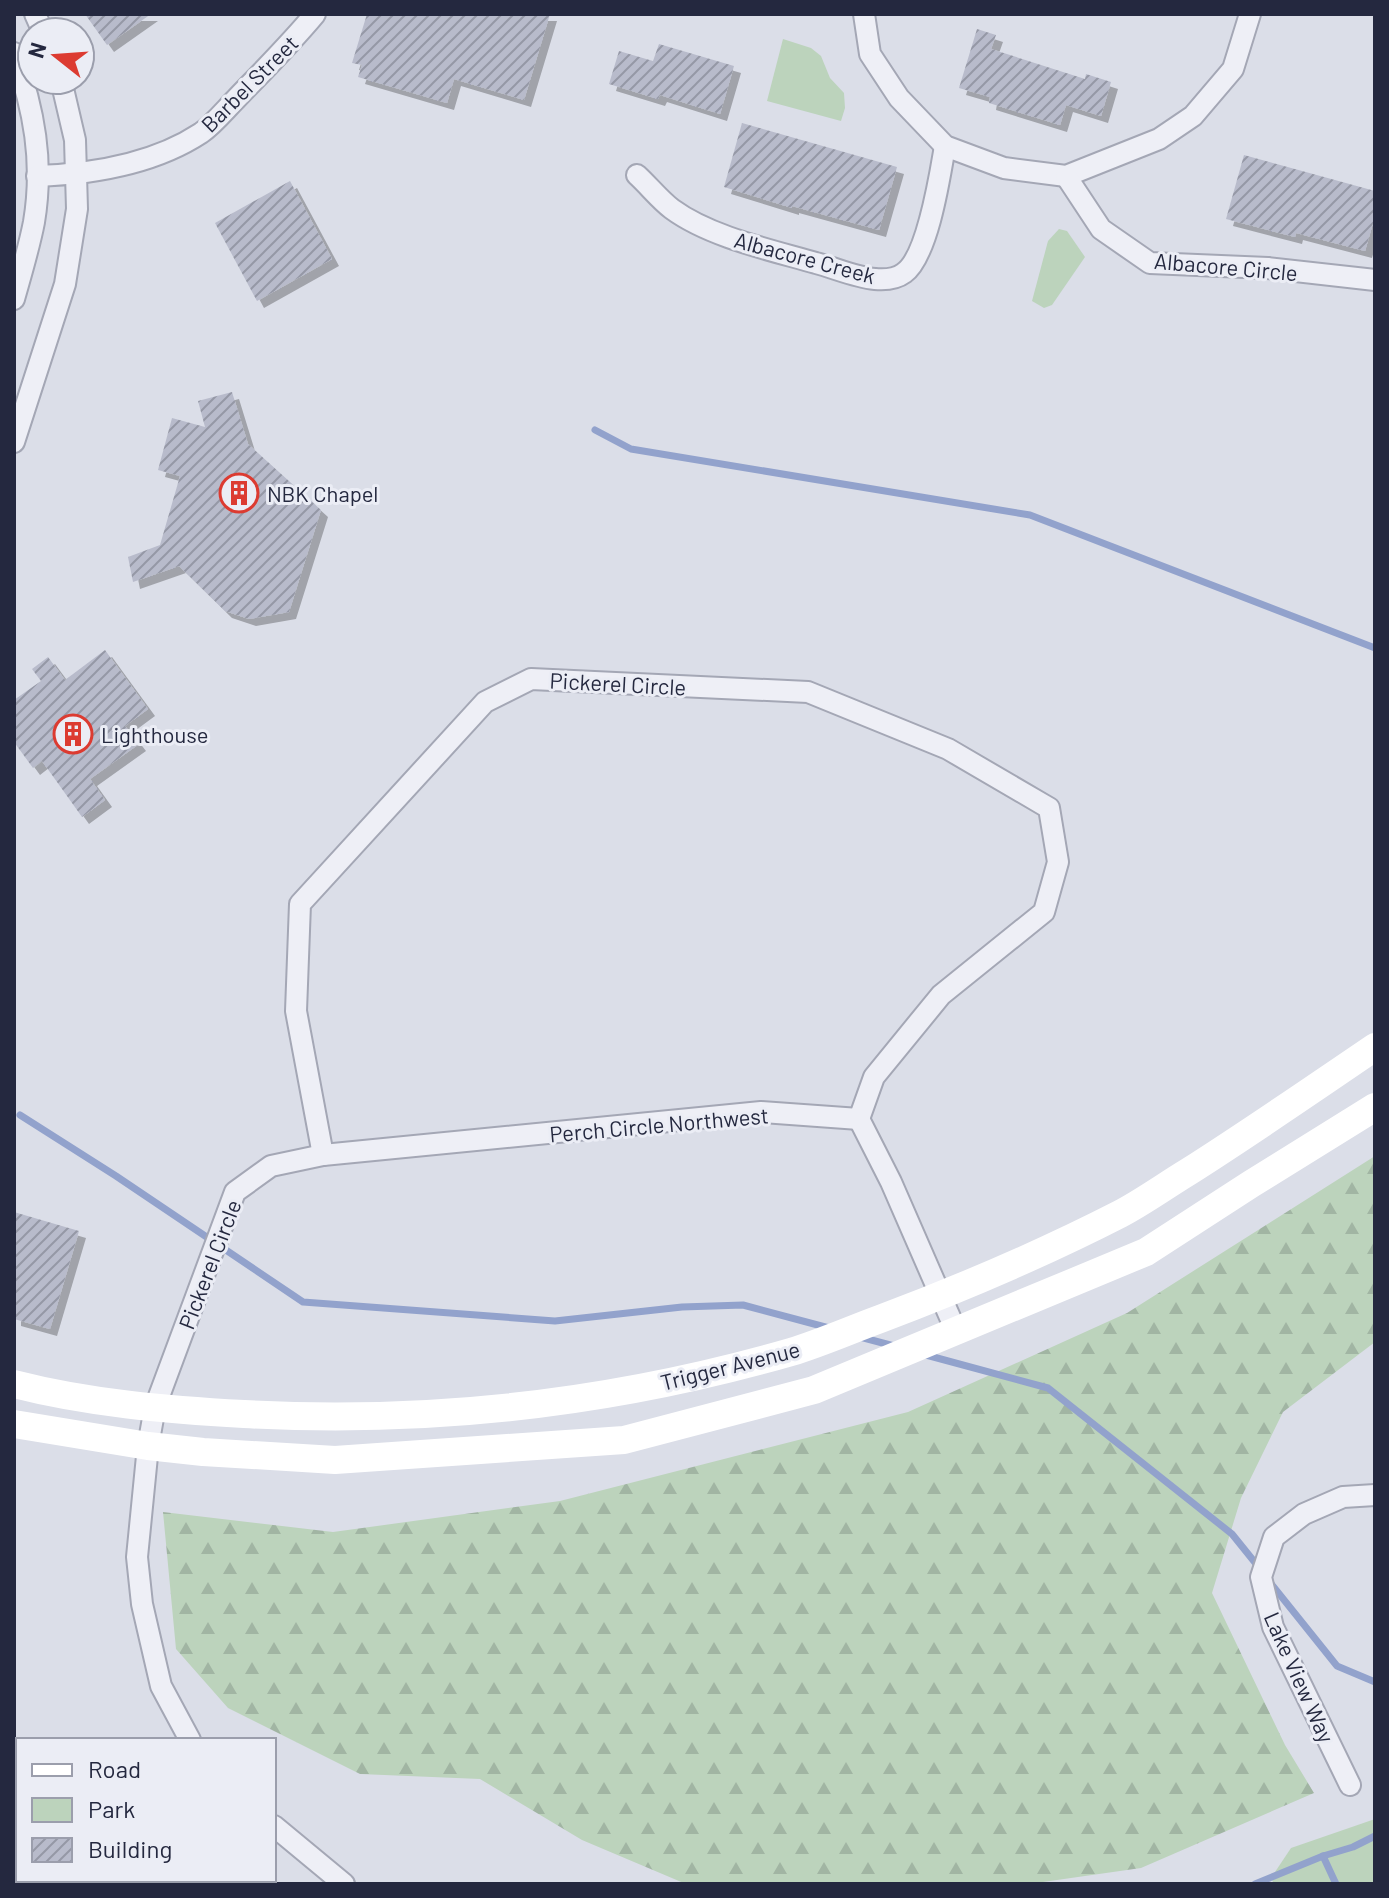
<svg xmlns="http://www.w3.org/2000/svg" width="1389" height="1898" viewBox="0 0 1389 1898" font-family="Barlow,sans-serif">
  <style>
    .forest { fill: url(#forest-firs) }
    .park { fill: #bcd3bc }
    .lines { fill: none; stroke-linecap: round; stroke-linejoin: round }
    .stream { stroke: #92a2cc; stroke-width: 7 }
    .building { fill: url(#building-hatch); filter: url(#shadow) }
    .minor-casing { stroke: #a4a7b5; stroke-width: 24 }
    .minor { stroke: #eeeff6; stroke-width: 20 }
    .secondary { stroke: #fff; stroke-width: 28 }
    .rail-casing { stroke: #737893; stroke-width: 9 }
    .rail { stroke: #ebedf5; stroke-width: 6; stroke-dasharray: 18; stroke-linecap: butt }
    .labels { text-anchor: middle; dominant-baseline: central; stroke-width: 6; stroke-linejoin: round; paint-order: stroke }
    .street-label { font-size: 22px; fill: #24283f; stroke: #ebedf5 }
    .poi-label { font-size: 22px; fill: #24283f; stroke: #ebedf5; text-anchor: start }
  </style>
  <defs>
    <pattern id="forest-firs" width="22" height="20" patternUnits="userSpaceOnUse" patternTransform="scale(2)"><rect width="22" height="20" fill="#bcd3bc"/><path d="M5 1l3.5 6h-7zM16 11l3.5 6h-7z" fill="#a1b5a3"/></pattern>
    <pattern id="building-hatch" width="6" height="6" patternUnits="userSpaceOnUse" patternTransform="scale(2)"><rect width="6" height="6" fill="#b8bbcb"/><path d="M-1 1l2-2M0 6l6-6M5 7l2-2" fill="none" stroke="#9598a6"/></pattern>
    <filter id="shadow"><feDropShadow dx="7" dy="7" stdDeviation="0" flood-color="#0004"/></filter>
  </defs>
  <rect width="100%" height="100%" fill="#dbdee8"/>
  <path class="forest" d="M1375,1156V1342L1283,1412L1241,1498L1212,1593L1285,1745L1314,1793L1141,1868L1029,1884H686L582,1840L480,1779L360,1774L228,1708L176,1649L163,1512L333,1532L560,1501L908,1412L1127,1313Z"/>
  <g class="park">
    <path d="M783,39L811,48L821,56L830,78L844,93L845,108L841,121L767,101Z"/>
    <path d="M1059,229L1067,231L1085,257L1052,305L1044,308L1032,301L1048,241Z"/>
    <path d="M1375,1819V1884H1274L1271,1878L1291,1848Z"/>
  </g>
  <g class="lines">
    <g class="stream">
      <path d="M595,430L631,449L1030,515L1375,648"/>
      <path d="M20,1115L116,1176L303,1302L555,1321L682,1307L743,1305L829,1328"/>
      <path d="M860,1337L894,1346"/>
      <path d="M926,1355L1048,1388L1232,1534L1261,1570"/>
      <path d="M1268,1580L1337,1666L1375,1682"/>
      <path d="M1323,1856L1336,1884"/>
      <path d="M1255,1884L1323,1856L1353,1847L1375,1836"/>
    </g>
  </g>
  <g class="building">
    <path d="M85,14H151L107,45Z"/>
    <path d="M367,14H550L524,100L454,79L447,103L358,77L362,65L352,63Z"/>
    <path d="M977,29L996,35L991,49L1085,79L1086,74L1111,82L1101,116L1066,105L1060,125L989,103L990,97L959,88Z"/>
    <path d="M659,44L734,66L720,114L660,95L658,99L609,84L619,51L653,61Z"/>
    <path d="M742,123L897,167L879,230L792,206V208L724,187Z"/>
    <path d="M1244,155L1375,191V216L1365,251L1296,233L1295,237L1226,219Z"/>
    <path d="M290,181L332,259L257,301L215,223Z"/>
    <path d="M232,392L248,444L321,510L289,612L249,619L225,611L179,566L133,582L128,557L160,545L180,476L158,470L172,418L205,427L198,401Z"/>
    <path d="M105,650L148,709L125,726L139,744L90,779L105,800L82,817L42,761L33,768L14,742V700L41,681L32,669L48,657L65,680Z"/>
    <path d="M14,1212L79,1231L50,1329L14,1319Z"/>
  </g>
  <g class="lines">
    <defs>
      <g id="minor">
        <path d="M35,14L43,32"/>
        <path d="M864,14L870,54L899,98L945,146L1004,168L1066,176L1159,139L1193,116L1233,69L1250,14"/>
        <path d="M14,53C34,109 44,162 34,222C29,248 21,274 14,299"/>
        <path d="M637,175C649,186 660,200 672,209C710,237 771,250 816,263C835,268 855,277 875,279C886,280 896,279 904,273C928,256 940,175 945,146"/>
        <path d="M37,176C92,174 154,164 201,133C214,124 225,110 236,99C263,71 290,44 315,14"/>
        <path d="M1066,176L1101,229L1150,263L1268,268L1375,280"/>
        <path d="M14,442L65,284L77,209L75,140L61,80"/>
        <path d="M859,1119L891,1182L956,1331"/>
        <path d="M323,1155L296,1011L300,904L485,702L531,679L808,692L948,749L1049,808L1058,862L1044,912L941,995L874,1077L859,1119"/>
        <path d="M190,1740L161,1686L142,1604L137,1557L148,1446L155,1407L235,1192L271,1166L323,1155L761,1112L859,1119"/>
        <path d="M1350,1785L1273,1627L1261,1577L1274,1537L1304,1514L1343,1497L1375,1495"/>
        <path d="M274,1826L344,1884"/>
      </g>
    </defs>
    <use href="#minor" class="minor-casing"/>
    <use href="#minor" class="minor"/>
    <g class="secondary">
      <path d="M14,1384C88,1403 168,1410 244,1414C428,1424 614,1403 791,1352C821,1343 850,1330 880,1319C962,1288 1042,1254 1120,1214C1143,1202 1165,1186 1188,1172C1251,1132 1313,1089 1375,1047"/>
      <path d="M14,1424L148,1446L203,1452L335,1460L624,1440L814,1390L1146,1252L1251,1184L1375,1107"/>
    </g>
    <defs>
      <g id="rail">
        <path d="M14,1856L18,1859"/>
        <path d="M26,1880L31,1884"/>
        <path d="M46,1880L51,1884"/>
      </g>
    </defs>
    <use href="#rail" class="rail-casing"/>
    <use href="#rail" class="rail"/>
  </g>
  <defs>
    <symbol id="building-ring" viewBox="-11 -11 22 22"><circle r="9.5" fill="#ebedf5" stroke="#dc3b31" stroke-width="1.5"/><path d="M-4-6H4V6H1V3H-1V6H-4ZM-2.5-4.3h1.7v1.8h-1.7ZM.8-4.3h1.7v1.8H.8ZM-2.5-1h1.7V.8h-1.7ZM.8-1h1.7V.8H.8Z" fill="#dc3b31"/></symbol>
  </defs>
  <g fill-rule="evenodd">
    <use href="#building-ring" x="217" y="471" width="44" height="44"/>
    <use href="#building-ring" x="51" y="712" width="44" height="44"/>
  </g>
  <g class="labels">
    <g class="street-label">
      <text transform="translate(249 83) rotate(-45)">Barbel Street</text>
      <text transform="translate(805 257) rotate(15)">Albacore Creek</text>
      <text transform="translate(1226 266) rotate(5)">Albacore Circle</text>
      <text transform="translate(618 683) rotate(3)">Pickerel Circle</text>
      <text transform="translate(659 1124) rotate(-5)">Perch Circle Northwest</text>
      <text transform="translate(209 1264) rotate(-69)">Pickerel Circle</text>
      <text transform="translate(730 1365) rotate(-14)">Trigger Avenue</text>
      <text transform="translate(1300 1677) rotate(66)">Lake View Way</text>
    </g>
    <g class="poi-label">
      <text x="267" y="493">NBK Chapel</text>
      <text x="101" y="734">Lighthouse</text>
    </g>
  </g>
  <rect width="1389" height="1898" fill="none" stroke="#24283f" stroke-width="32"/>
  <rect x="16" y="1738" width="260" height="144" fill="#ebedf5" stroke="#9b9eac" stroke-width="2"/>
  <rect x="32" y="1764" width="40" height="12" fill="#ffffff" stroke="#9b9eac" stroke-width="2"/>
  <text x="88" y="1778" font-size="24" fill="#24283f">Road</text>
  <rect x="32" y="1798" width="40" height="24" fill="#bcd3bc" stroke="#9b9eac" stroke-width="2"/>
  <text x="88" y="1818" font-size="24" fill="#24283f">Park</text>
  <rect x="32" y="1838" width="40" height="24" fill="url(#building-hatch)" stroke="#9b9eac" stroke-width="2"/>
  <text x="88" y="1858" font-size="24" fill="#24283f">Building</text>
  <g transform="translate(56 56) rotate(287)"><circle r="38" fill="#ebedf5" stroke="#9b9eac" stroke-width="2"/>
  <path d="M0-6L14 30L0 20L-14 30Z" fill="#dc3b31"/>
  <text y="-12" font-size="22" font-weight="bold" text-anchor="middle" fill="#24283f">N</text>
  </g>
</svg>
